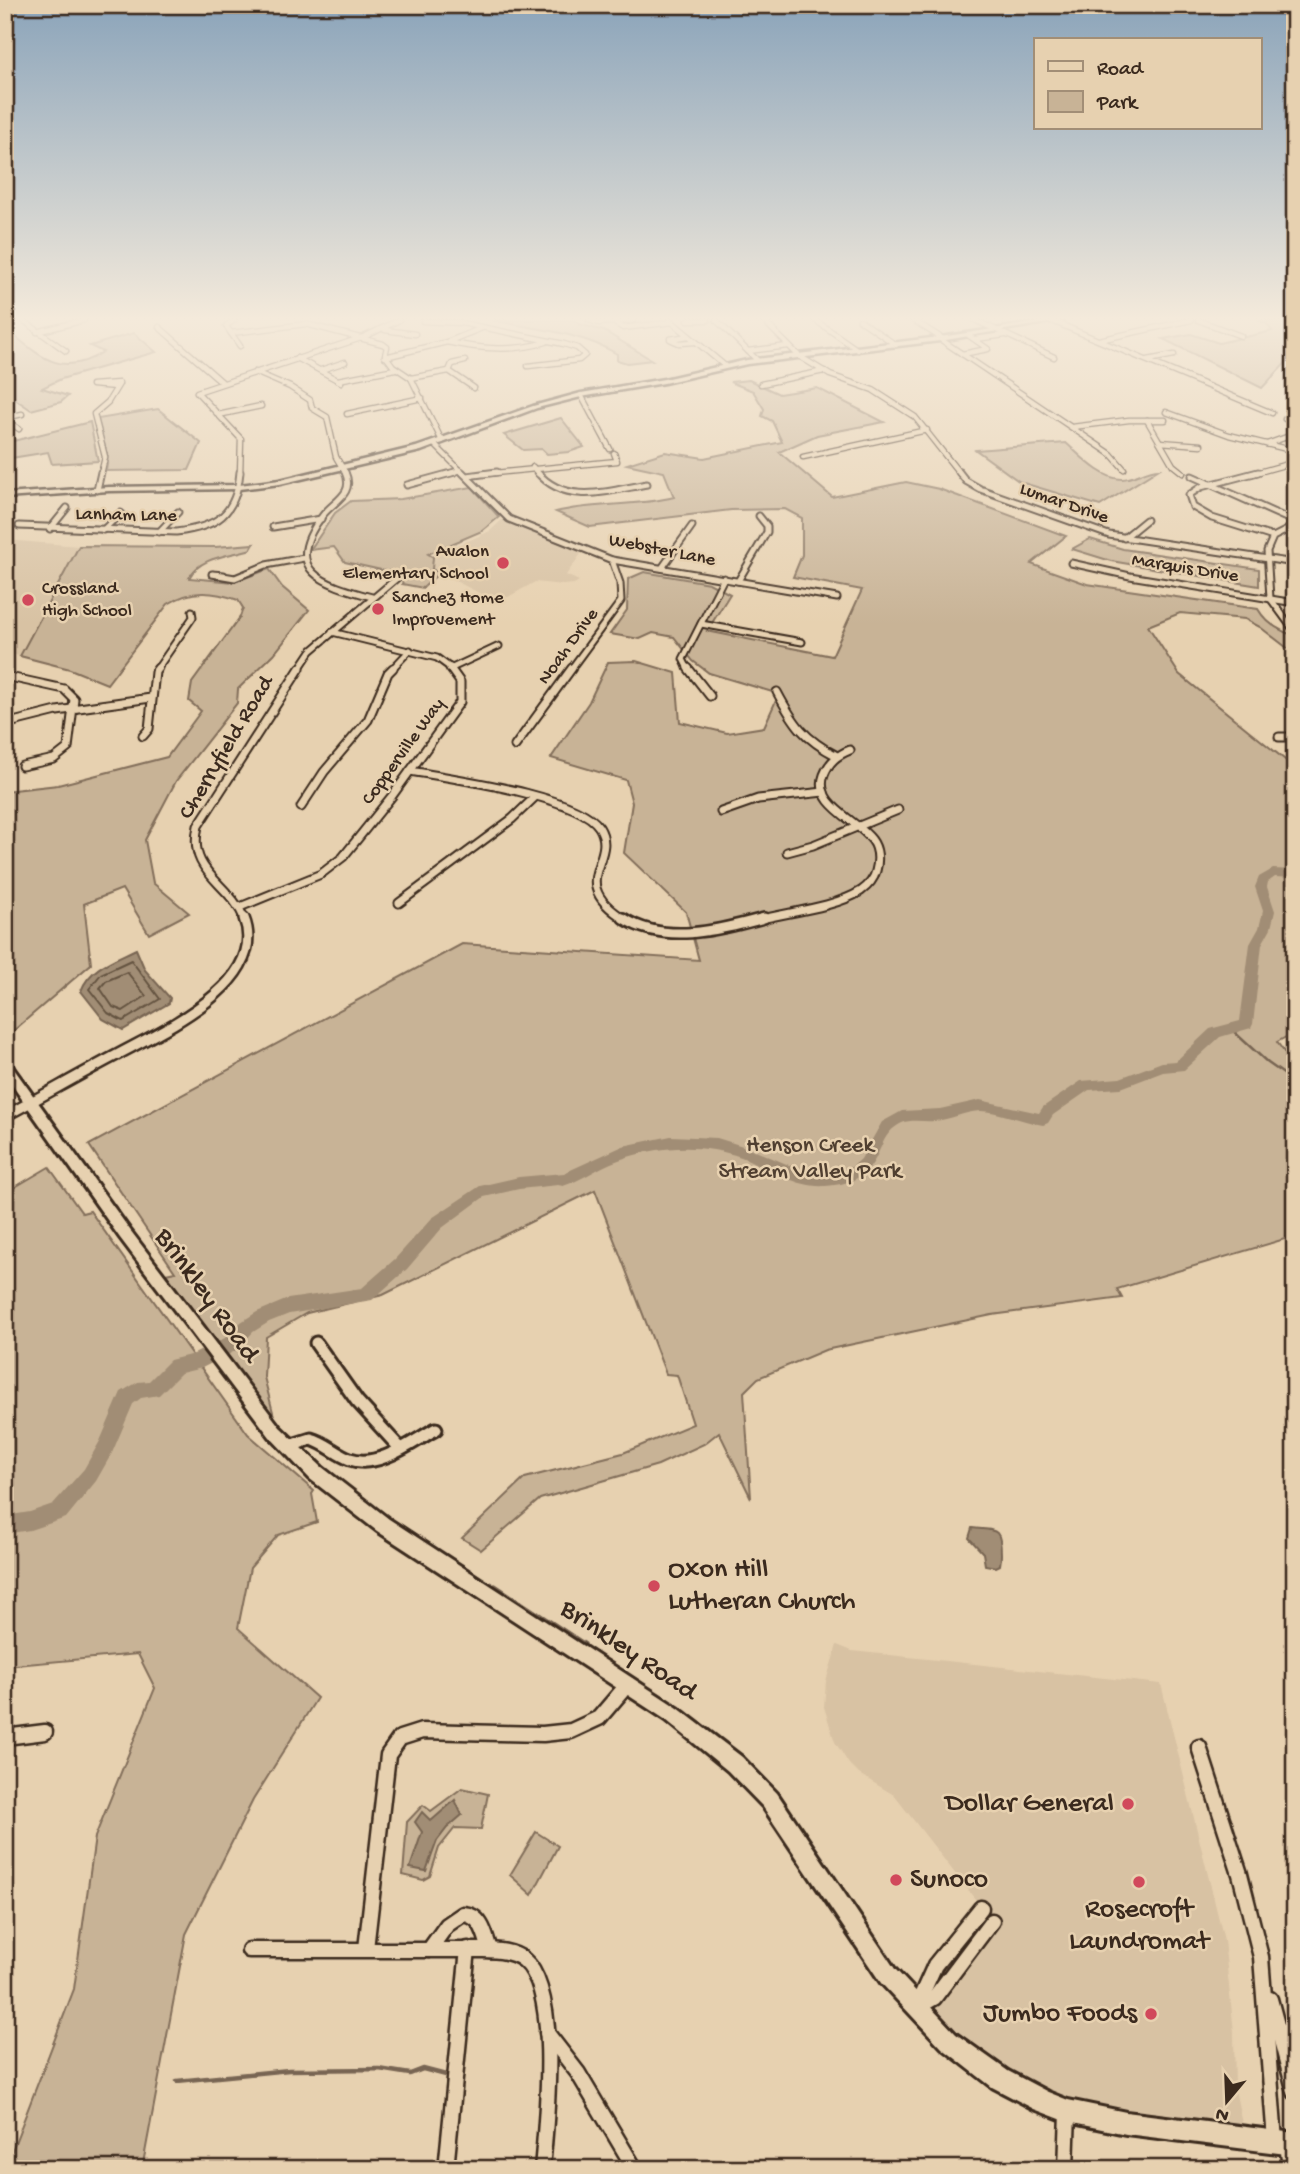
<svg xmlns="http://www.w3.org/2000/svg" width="1300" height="2174" viewBox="0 0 1300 2174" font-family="'Gochi Hand',sans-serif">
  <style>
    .built { fill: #d8c2a3 }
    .green { fill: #c8b396; stroke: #826e5a; stroke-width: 2 }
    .water { fill: #a18d74; stroke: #786552; stroke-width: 2 }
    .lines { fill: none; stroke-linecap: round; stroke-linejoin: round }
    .shore { stroke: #645240; stroke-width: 2 }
    .stream-far2 { stroke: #786552; stroke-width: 2.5 }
    .stream-far1 { stroke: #786552; stroke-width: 3.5 }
    .stream { stroke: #786552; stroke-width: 4.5 }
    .river { fill: #a18d74; fill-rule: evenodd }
    .street-far5-casing { stroke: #3b2a1e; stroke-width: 7 }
    .street-far4-casing { stroke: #3b2a1e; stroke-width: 9 }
    .street-far3-casing { stroke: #3b2a1e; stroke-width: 11 }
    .street-far2-casing { stroke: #3b2a1e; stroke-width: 14 }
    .street-far1-casing { stroke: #3b2a1e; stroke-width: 17 }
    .street-casing { stroke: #3b2a1e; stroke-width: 19 }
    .secondary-casing { stroke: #3b2a1e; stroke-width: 6 }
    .primary-casing { stroke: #3b2a1e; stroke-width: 5 }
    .street-far5 { stroke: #e7d1b0; stroke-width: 4.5 }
    .street-far4 { stroke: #e7d1b0; stroke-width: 5 }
    .street-far3 { stroke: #e7d1b0; stroke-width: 7 }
    .street-far2 { stroke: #e7d1b0; stroke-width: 9 }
    .street-far1 { stroke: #e7d1b0; stroke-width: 11 }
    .street { stroke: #e7d1b0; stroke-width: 14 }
    .secondary { fill: #e7d1b0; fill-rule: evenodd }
    .primary { fill: #e7d1b0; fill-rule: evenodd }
    .poi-dot { fill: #d1495b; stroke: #e7d1b0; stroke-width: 2.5 }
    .labels { text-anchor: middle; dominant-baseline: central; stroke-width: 5; stroke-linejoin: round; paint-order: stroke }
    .far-street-label { font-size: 19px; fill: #3b2a1e; stroke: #e7d1b0 }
    .far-poi-label { font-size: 19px; fill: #3b2a1e; stroke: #e7d1b0; text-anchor: start }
    .street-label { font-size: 23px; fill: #3b2a1e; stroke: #e7d1b0 }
    .park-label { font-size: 23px; fill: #503f30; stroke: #e7d1b0 }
    .near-street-label { font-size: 28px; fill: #3b2a1e; stroke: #e7d1b0 }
    .near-poi-label { font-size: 28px; fill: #3b2a1e; stroke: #e7d1b0; text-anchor: start }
  </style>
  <rect width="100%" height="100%" fill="#e7d1b0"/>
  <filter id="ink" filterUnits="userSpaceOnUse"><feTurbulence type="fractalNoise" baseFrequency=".0143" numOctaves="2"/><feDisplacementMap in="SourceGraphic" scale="14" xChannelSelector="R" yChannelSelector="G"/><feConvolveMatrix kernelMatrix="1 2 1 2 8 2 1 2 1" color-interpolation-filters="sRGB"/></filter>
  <g filter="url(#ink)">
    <g class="built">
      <path d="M503,519L583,551L566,575L579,581L574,584L563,585L535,582L508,597L485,596L432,569L433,557L490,531Z"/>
      <path d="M5,540L79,546L20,656L5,653Z"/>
      <path d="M837,1645L852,1651L1161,1684L1224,1940L1234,2032L1235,2089L1245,2138L1042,2101L916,2008L992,1921L894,1795L859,1774L849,1764L835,1742L824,1707L826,1681Z"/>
    </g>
    <g class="green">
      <path d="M492,320H574L579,324L604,331L652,360L627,363L617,360V354C580,332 533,329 492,320Z"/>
      <path d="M1258,320H1282L1295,328V353L1262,388L1163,339L1191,334L1219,343L1272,331L1267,324Z"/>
      <path d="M5,328C38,354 60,380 103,352L90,346L134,333L156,352L61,379L42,388L68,396L61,402L31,410L5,392Z"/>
      <path d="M749,380L779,394L817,388L884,422L817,435L779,452L832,497L906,482L939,489L1066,536L1031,564L1087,584L1258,609C1266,623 1279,631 1295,636V654L1260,627L1245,619L1180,613L1148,626L1179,674L1289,763H1295V1032L1277,1042L1295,1067V1236L1117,1289L1122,1298L992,1315L825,1350L758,1378L744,1392L751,1498L719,1432L704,1444L658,1465L540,1499L481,1550L462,1538L525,1478L623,1453L693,1424L677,1375L666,1374L595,1190L383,1295L307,1313L266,1337L264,1377L276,1424L246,1389L166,1274L175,1272L89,1145L462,944L699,960L686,912L624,853L632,803L626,780L551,758L589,702L608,662L636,661L676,673L680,722L727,733L764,727L779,694L709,673L693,661L674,637L653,633L640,639L610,634L627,610L628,579L644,572L709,583L730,594L707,631L832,656L862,590L793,577L802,555V518L785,509L731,510L590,527L556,512C595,502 635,507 674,497L664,472L627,464L665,452L704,458L782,442L772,421L762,416L764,409L753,391L730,382Z"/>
      <path d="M158,409L201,443L189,470L106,471L108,458L98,419Z"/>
      <path d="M561,418L584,447L569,452L547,454L542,449L523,450L504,435Z"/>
      <path d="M90,422L98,461L52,464L48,452L5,459V443Z"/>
      <path d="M1066,443C1080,455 1101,479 1122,479C1134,479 1146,469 1159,469L1100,506L1020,482L976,450Z"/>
      <path d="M472,487L499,517L482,531L428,554L433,557L432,569L439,573L423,588L402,584L404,575L345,562L334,547L310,550L335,513L351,501L401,499Z"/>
      <path d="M1090,539L1123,549L1259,569V586L1111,561L1072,549Z"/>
      <path d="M254,544L251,549C230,556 200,556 189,578L234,582L269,569L282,587L309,610L274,654L238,689L237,703L176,781L145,840L153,883L189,913L149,934L122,889L84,904L91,964L5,1038V791L58,785L167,757L201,711L189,701L192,683L240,617L243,608L238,600C213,591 191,589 168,604L107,684L70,669L20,656L79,546L215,547Z"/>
      <path d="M49,1167L82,1213L90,1211L248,1434L314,1491L312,1494L317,1522L278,1535L250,1568L238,1628L317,1698L253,1800L186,1934L142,2169H5L74,1989L95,1837L155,1688L138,1654L5,1666V1193Z"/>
      <path d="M462,1788L488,1794L481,1829L455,1828L439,1848L430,1876L423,1880L403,1875L407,1822L423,1805L431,1811Z"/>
      <path d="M536,1832L558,1846L532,1895L510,1875Z"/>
    </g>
    <g class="water">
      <path d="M136,949L145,970L170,998L169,1003L123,1030L103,1019L81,991C90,967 114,960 136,949Z"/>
      <path d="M972,1528C995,1531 1001,1526 1001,1554C1001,1558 1001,1561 1000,1565L996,1567L985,1565L983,1553L969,1538Z"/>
      <path d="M455,1800L462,1815L447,1828L437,1841L426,1871L410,1868L422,1832L415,1822L422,1812L431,1821Z"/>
    </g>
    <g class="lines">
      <g class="shore">
        <path d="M131,960L160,999L123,1021L108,1013L89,989L101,974Z"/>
        <path d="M127,972L146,996L123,1011L113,1007L100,988L106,981Z"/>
      </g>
      <path class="stream-far2" d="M1231,1029L1268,1063L1295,1082"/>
      <path class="stream-far1" d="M495,1585L585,1644"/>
      <path class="stream" d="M177,2081L289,2070L379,2069L410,2074L423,2069L446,2075"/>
      <path class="river" d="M1273,869L1295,870V878L1275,877L1268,882L1267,887L1275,911L1271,928L1262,944L1253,1024L1251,1028L1220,1037L1184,1070L1163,1072L1121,1088L1089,1090L1053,1115L1048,1123L1043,1125C1022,1122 1002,1112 981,1111C965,1111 950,1120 934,1121C924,1122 912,1119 902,1123C869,1138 890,1182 825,1186C795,1188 768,1167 741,1157C698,1142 653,1146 611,1163C595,1170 580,1181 563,1186L558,1185L519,1189L484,1197L442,1228L407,1269L372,1300L289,1314L269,1322L253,1332L237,1350L202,1368L181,1373L159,1395L141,1398L133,1404L112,1453L96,1481L66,1518L30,1530L5,1534V1516L30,1512L53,1504L84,1469L100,1441L121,1392L138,1382L149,1381L170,1360L194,1354L225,1338L241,1322L257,1312L288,1299L362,1288L395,1259L432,1218L480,1186L519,1177L564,1173L623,1146L671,1136L717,1138L746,1147L803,1171L825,1174L852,1167L861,1159L882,1122L902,1111L940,1109L980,1100L1039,1113L1043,1107L1081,1081L1120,1078L1162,1062L1176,1061L1210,1029L1240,1021L1250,944L1259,928L1263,911L1255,887L1259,877Z"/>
      <defs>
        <g id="street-far5">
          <path d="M23,320L66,351"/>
          <path d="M234,320L226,326L240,346"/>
          <path d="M589,320L599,323L633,320"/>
          <path d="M670,320L725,366"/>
          <path d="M688,320H708"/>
          <path d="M716,320L757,360"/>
          <path d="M763,320L799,356L830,375L873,390L915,417L960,474"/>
          <path d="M815,320L858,350"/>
          <path d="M860,320L896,345"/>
          <path d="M913,320L943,339"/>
          <path d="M975,320L1054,357"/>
          <path d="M1050,320L1272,413"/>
          <path d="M1198,320L1241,336"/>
          <path d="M423,321L462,323L564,344L577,348L585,355L579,360L528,366"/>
          <path d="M613,322L623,328L673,322"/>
          <path d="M159,327L222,382"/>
          <path d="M385,330L415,334"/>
          <path d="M37,332L84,320"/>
          <path d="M231,333L306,324L383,344L387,347L385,355L393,366L411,378L442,441"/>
          <path d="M688,336L670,339L679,343L695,342"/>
          <path d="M940,339L1111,454L1124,469"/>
          <path d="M975,339L1005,335"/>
          <path d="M1099,340L1191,320"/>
          <path d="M447,342C478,349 516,352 546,342"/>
          <path d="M748,351L788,346"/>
          <path d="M962,354L988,349L968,335"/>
          <path d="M385,357L447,342L482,328"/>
          <path d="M297,358L341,382"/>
          <path d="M1148,360L1174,355"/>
          <path d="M321,370L345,362"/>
          <path d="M449,371L474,388"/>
          <path d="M255,372L290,387L310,400L312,408L327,417L336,457L346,474"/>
          <path d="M411,378L449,371L452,364L465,361"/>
          <path d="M338,380L395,369"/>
          <path d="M761,384L824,371"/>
          <path d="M1293,392L1295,386"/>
          <path d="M581,395L610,449"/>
          <path d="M1166,412L1229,435L1295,451"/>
          <path d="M347,414L422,398"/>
          <path d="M218,415L261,406"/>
          <path d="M5,418L22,414"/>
          <path d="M5,419L19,429"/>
          <path d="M1285,419L1295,423"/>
          <path d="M1147,420L1173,465L1183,473"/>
          <path d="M1072,427L1129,420H1165"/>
          <path d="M1160,442L1201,445"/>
          <path d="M434,444L464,474"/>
          <path d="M1267,444L1295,434"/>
          <path d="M803,457L927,430"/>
          <path d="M533,467L538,474"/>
          <path d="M101,474L105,457L94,414L108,402L119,384V383L92,385L117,387"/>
          <path d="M240,474L241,439L197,392L364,337L399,320"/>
          <path d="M448,474L461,470"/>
          <path d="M484,474L617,461L614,453"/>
          <path d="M1252,474L1295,462"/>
        </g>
        <g id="street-far4">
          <path d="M345,472C355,494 335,500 323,515C280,571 323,584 372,597"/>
          <path d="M462,472L509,519L612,560L837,598"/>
          <path d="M537,472C566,506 608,491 647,484"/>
          <path d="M959,472L966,481L980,489L1109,535L1295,563"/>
          <path d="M1258,472L1201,487L1189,495L1193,507L1212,518L1273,537"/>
          <path d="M467,476L497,472"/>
          <path d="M1192,476L1295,522"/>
          <path d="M407,485L455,472"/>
          <path d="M97,490L101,472"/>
          <path d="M19,526L176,532C217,527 236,515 240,472"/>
          <path d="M1295,526L1273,537L1267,551L1270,598L1295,632"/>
          <path d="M273,527L321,519"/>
          <path d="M50,529L67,508"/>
          <path d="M103,530L121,513"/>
          <path d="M159,532L178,512"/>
          <path d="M1124,538L1146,520"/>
          <path d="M1071,563L1130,576L1295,603"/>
          <path d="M662,568L692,526"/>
          <path d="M224,575L212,574L235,578L266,565L304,558"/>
          <path d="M738,581L767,532V526L759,516"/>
          <path d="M701,624L802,642"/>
          <path d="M332,632L437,658L452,669"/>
          <path d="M452,668L499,646"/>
          <path d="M157,669L193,617L192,611"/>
          <path d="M299,669L311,651L397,578"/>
          <path d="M392,669L410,650"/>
          <path d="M571,669L621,601L620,583L612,560"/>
          <path d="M688,669L683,659L724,578"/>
        </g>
        <g id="street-far3">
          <path d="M688,668L710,696"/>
          <path d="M5,676L64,689L74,699L68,748L54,759L22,766"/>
          <path d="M777,692C794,724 804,739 837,756"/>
          <path d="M5,724L57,711L151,698"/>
          <path d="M143,736L149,729L155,672L158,668"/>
          <path d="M1279,737H1295"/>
          <path d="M515,746L572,668"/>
          <path d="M1291,753H1295"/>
          <path d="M410,771C449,778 578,795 599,827C620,860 563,881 626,920"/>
          <path d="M301,807L324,772L368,720L388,673L393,668"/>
          <path d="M721,812L758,799L824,792"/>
          <path d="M787,852L813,845L898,810"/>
          <path d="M399,903L512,819L535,797"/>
          <path d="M240,907L321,874L343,857L392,796L460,702V682L450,668"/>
          <path d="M245,920C229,881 187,874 198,826L300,668"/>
          <path d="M757,920C788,912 834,908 861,891C868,886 874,879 876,871C879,860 878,848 872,840C858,820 813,805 824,775C829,762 837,755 850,750"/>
        </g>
        <g id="street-far2">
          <path d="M623,918C665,945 719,930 764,918"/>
          <path d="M5,1116C41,1097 77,1076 113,1057C158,1032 270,984 244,918"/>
        </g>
        <g id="street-far1">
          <path d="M316,1343L357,1401L399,1447"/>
          <path d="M289,1446L311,1439C326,1443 336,1454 350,1459C378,1469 412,1442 436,1429"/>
        </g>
        <g id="street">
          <path d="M5,1737L45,1732"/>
          <path d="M1199,1747L1240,1874L1261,1957L1275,2141"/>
          <path d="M366,1949L388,1755L400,1738L422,1731L543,1734L571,1731L599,1718L628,1684"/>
          <path d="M249,1950H483C497,1950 513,1951 524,1960C561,1991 546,2123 542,2169"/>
          <path d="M429,1950L447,1925L463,1914C482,1915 485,1935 490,1950"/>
          <path d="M1270,1999L1295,2092"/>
          <path d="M917,2005L935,1965L981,1908"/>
          <path d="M918,2007L934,1998L992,1921"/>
          <path d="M547,2033L578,2073L635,2169"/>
          <path d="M1287,2143L1290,2169"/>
          <path d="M446,2169L468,1949"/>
          <path d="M1066,2169L1068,2112"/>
        </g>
        <path id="secondary" d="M5,1060L9,1062L130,1230L280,1427L322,1467L389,1519L678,1708L742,1757L777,1793L895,1969L956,2034L1008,2071L1048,2092L1068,2100L1126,2112L1295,2133V2155L1126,2134L1068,2122L1034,2109L992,2087L942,2048L881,1983L763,1807L728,1771L666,1720L377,1531L310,1479L270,1437L120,1238L5,1075Z"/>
        <path id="primary" d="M1052,320H1063L940,341L747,364L664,383L581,397L537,408L421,451L280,484L239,489L109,491L5,498V494L109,487L239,485L280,480L416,447L533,406L581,393L664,379L747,360L940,337Z"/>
      </defs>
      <use href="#street-far5" class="street-far5-casing"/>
      <use href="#street-far4" class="street-far4-casing"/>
      <use href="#street-far3" class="street-far3-casing"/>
      <use href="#street-far2" class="street-far2-casing"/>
      <use href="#street-far1" class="street-far1-casing"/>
      <use href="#street" class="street-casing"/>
      <use href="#secondary" class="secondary-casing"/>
      <use href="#primary" class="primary-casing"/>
      <use href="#street-far5" class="street-far5"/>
      <use href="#street-far4" class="street-far4"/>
      <use href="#street-far3" class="street-far3"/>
      <use href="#street-far2" class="street-far2"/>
      <use href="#street-far1" class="street-far1"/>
      <use href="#street" class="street"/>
      <use href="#secondary" class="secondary"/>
      <use href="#primary" class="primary"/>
    </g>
  </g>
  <linearGradient id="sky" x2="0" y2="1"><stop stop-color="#8ba4ba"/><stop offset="0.51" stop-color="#f4eadb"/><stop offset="1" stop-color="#f4eadb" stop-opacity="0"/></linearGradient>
  <rect width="1300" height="624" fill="url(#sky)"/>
  <g class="poi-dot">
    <circle cx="503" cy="563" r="7"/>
    <circle cx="28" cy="600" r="7"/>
    <circle cx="378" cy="609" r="7"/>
    <circle cx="654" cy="1586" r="7"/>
    <circle cx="1128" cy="1804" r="7"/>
    <circle cx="896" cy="1880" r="7"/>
    <circle cx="1139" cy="1882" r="7"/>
    <circle cx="1151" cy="2014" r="7"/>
  </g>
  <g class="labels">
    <g class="far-street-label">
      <text transform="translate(1064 504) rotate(19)">Lumar Drive</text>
      <text transform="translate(126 516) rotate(1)">Lanham Lane</text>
      <text transform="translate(662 551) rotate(11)">Webster Lane</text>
      <text transform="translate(1185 569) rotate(9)">Marquis Drive</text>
      <text transform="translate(569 647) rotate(-54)">Noah Drive</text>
      <text transform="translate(404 752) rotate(-54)">Copperville Way</text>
    </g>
    <g class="far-poi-label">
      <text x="489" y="552" text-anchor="end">Avalon<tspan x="489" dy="22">Elementary School</tspan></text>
      <text x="42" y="589">Crossland<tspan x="42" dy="22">High School</tspan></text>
      <text x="392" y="598">Sanchez Home<tspan x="392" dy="22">Improvement</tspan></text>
    </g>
    <g class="street-label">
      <text transform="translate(227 748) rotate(-59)">Cherryfield Road</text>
    </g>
    <g class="park-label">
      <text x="810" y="1146">Henson Creek<tspan x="810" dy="26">Stream Valley Park</tspan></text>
    </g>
    <g class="near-street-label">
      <text transform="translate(206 1296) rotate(54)">Brinkley Road</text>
      <text transform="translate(628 1651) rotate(34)">Brinkley Road</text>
    </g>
    <g class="near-poi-label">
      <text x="668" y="1570">Oxon Hill<tspan x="668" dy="32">Lutheran Church</tspan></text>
      <text x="1114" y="1804" text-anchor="end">Dollar General</text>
      <text x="910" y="1880">Sunoco</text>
      <text x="1139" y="1910" text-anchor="middle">Rosecroft<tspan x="1139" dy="32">Laundromat</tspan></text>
      <text x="1137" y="2014" text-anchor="end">Jumbo Foods</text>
    </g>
  </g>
  <rect width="1300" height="2174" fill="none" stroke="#e7d1b0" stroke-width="28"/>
  <rect x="14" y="14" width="1272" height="2146" fill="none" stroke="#3b2a1e" stroke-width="2.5" filter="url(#ink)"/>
  <rect x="1034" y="38" width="228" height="91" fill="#e7d1b0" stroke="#a28e76" stroke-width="2"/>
  <rect x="1048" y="61" width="35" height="10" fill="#e7d1b0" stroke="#a28e76" stroke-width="2"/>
  <text x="1097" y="74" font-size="21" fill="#3b2a1e">Road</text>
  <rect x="1048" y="91" width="35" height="21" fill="#c8b396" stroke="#a28e76" stroke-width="2"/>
  <text x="1097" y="108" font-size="21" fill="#3b2a1e">Park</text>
  <g transform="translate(1227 2101) rotate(199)" stroke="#e7d1b0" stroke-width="5" paint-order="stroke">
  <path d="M0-5L12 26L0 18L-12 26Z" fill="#3b2a1e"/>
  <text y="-10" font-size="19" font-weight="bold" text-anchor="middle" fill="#3b2a1e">N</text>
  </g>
</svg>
